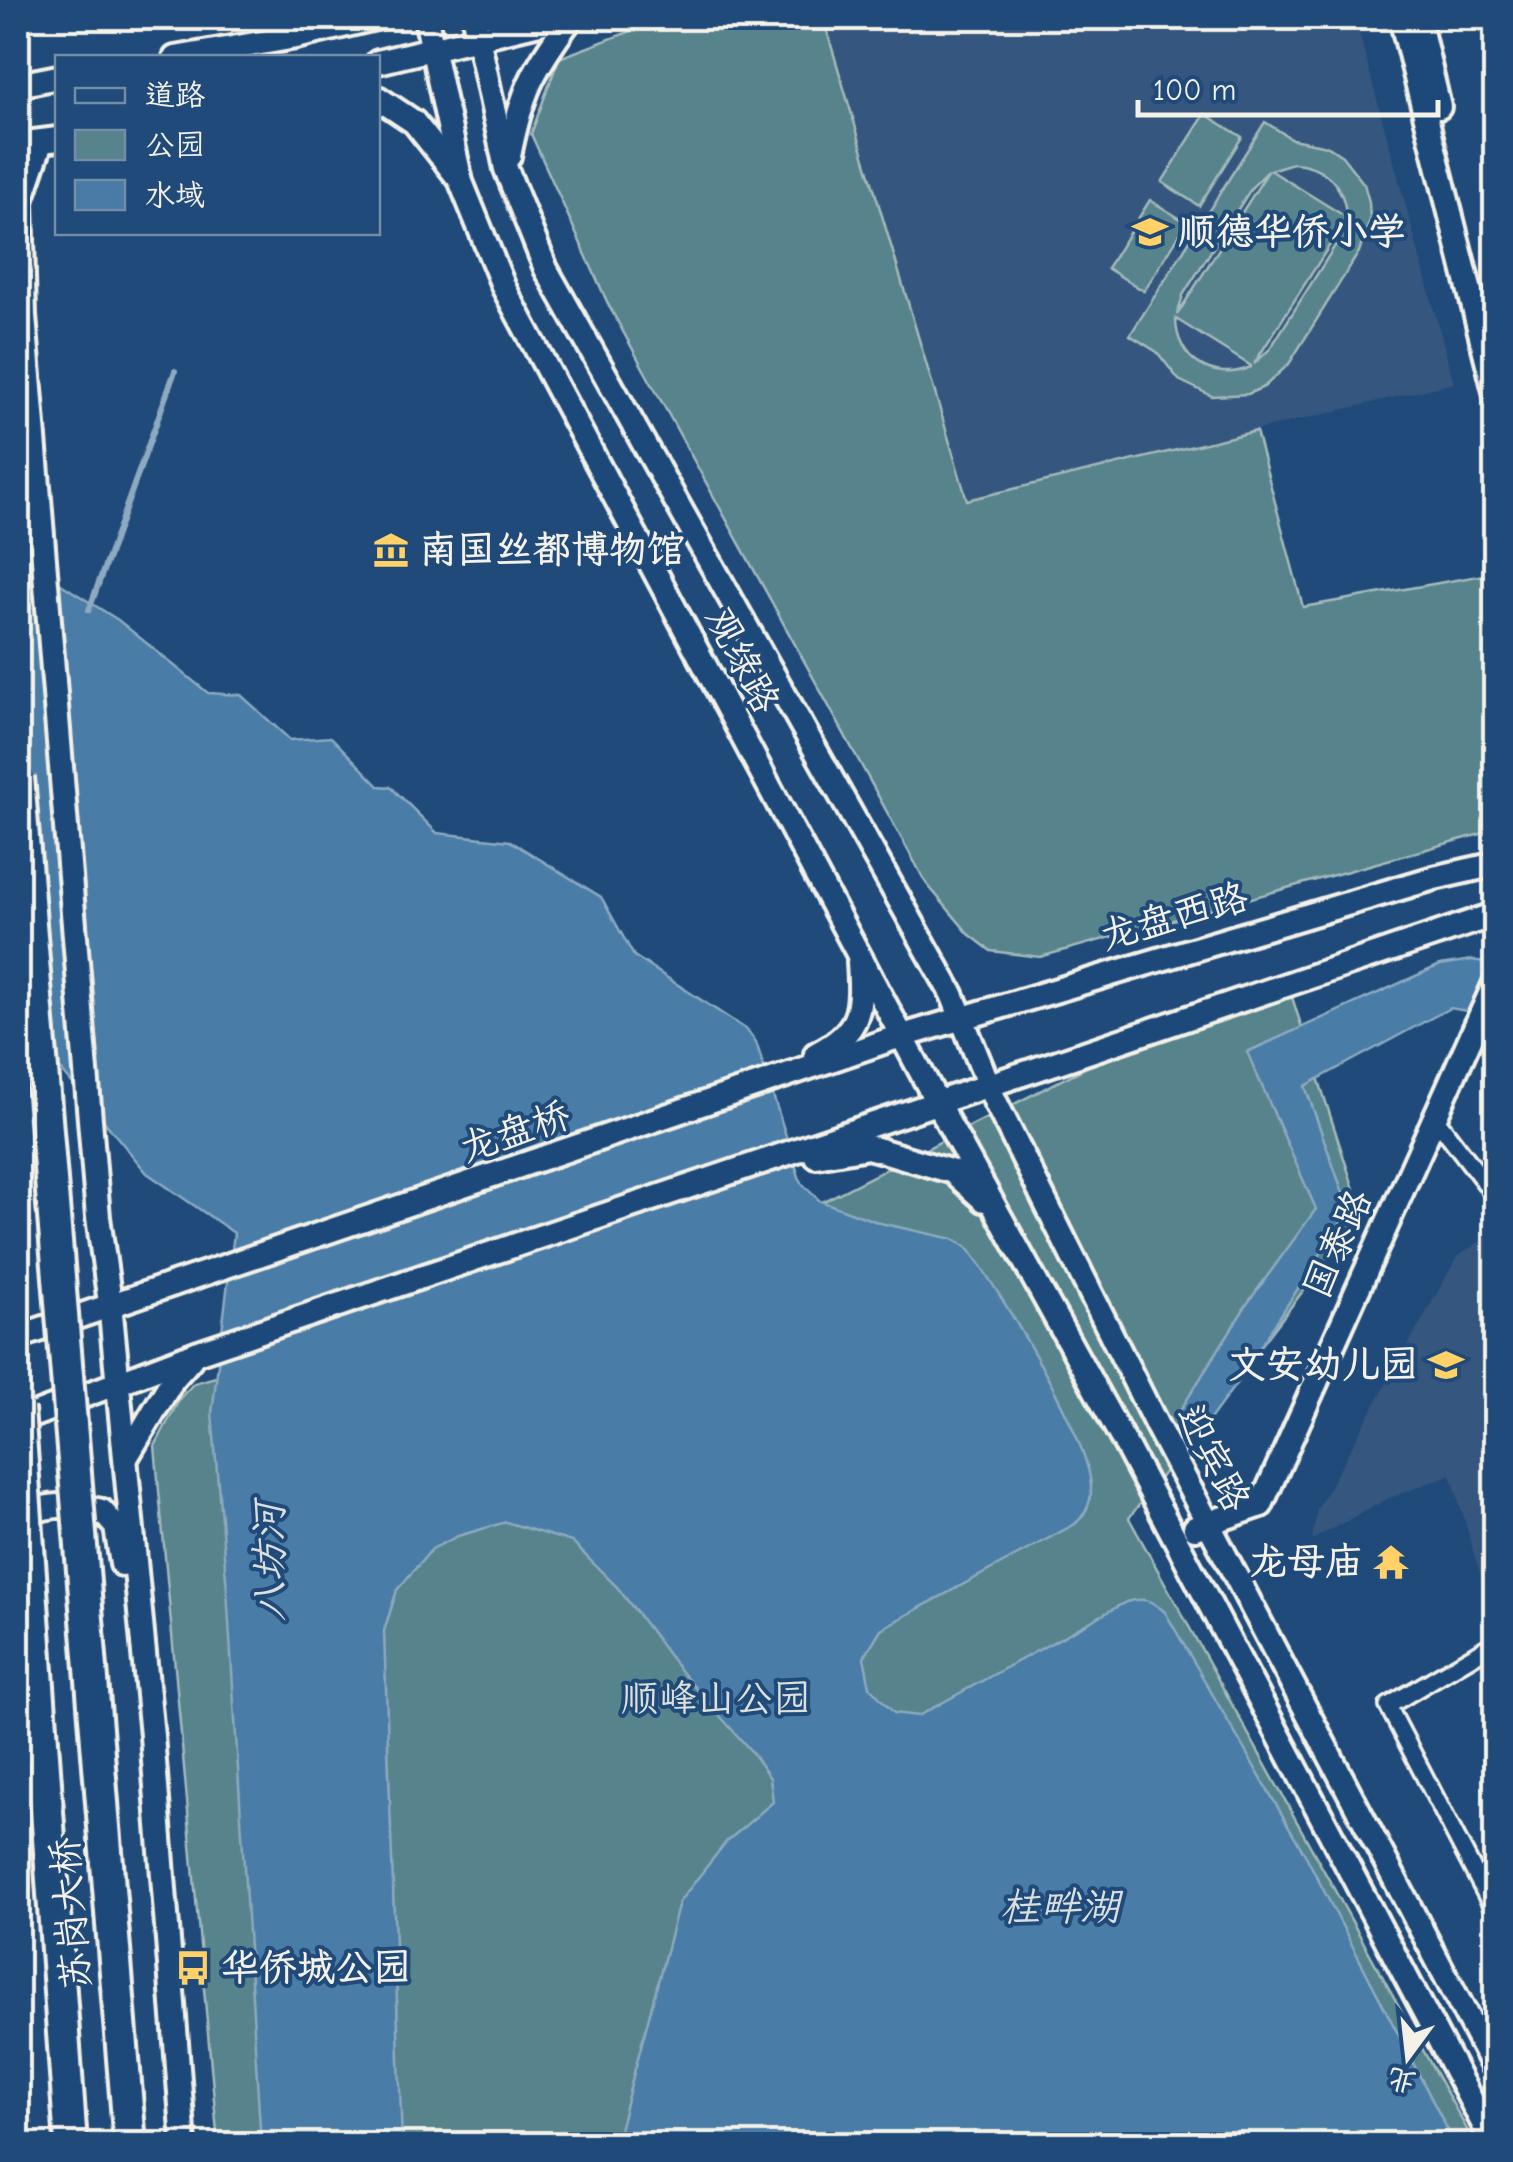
<svg xmlns="http://www.w3.org/2000/svg" width="1513" height="2162" viewBox="0 0 1513 2162" font-family="'Comic Neue','LXGW WenKai TC',sans-serif">
  <style>
    .built { fill: #35567e }
    .green { fill: #56838c; stroke: #a5baba; stroke-width: 2.5; fill-rule: evenodd }
    .water { fill: #497ba6; stroke: #8daac0; stroke-width: 2.5 }
    .lines { fill: none; stroke-linecap: round; stroke-linejoin: round }
    .stream { stroke: #8daac0; stroke-width: 6 }
    .street-casing { stroke: #f4f1e8; stroke-width: 22 }
    .secondary-casing { stroke: #f4f1e8; stroke-width: 30 }
    .street { stroke: #1f4a7a; stroke-width: 15 }
    .secondary { stroke: #1f4a7a; stroke-width: 22 }
    .highway-bridge-casing { stroke: #f4f1e8; stroke-width: 38; stroke-linecap: butt }
    .highway-bridge { stroke: #1f4a7a; stroke-width: 30 }
    .labels { text-anchor: middle; dominant-baseline: central; stroke-width: 8; stroke-linejoin: round; paint-order: stroke }
    .poi-label { font-size: 38px; font-weight: bold; fill: #f4f1e8; stroke: #1f4a7a; text-anchor: start }
    .street-label { font-size: 38px; fill: #f4f1e8; stroke: #1f4a7a }
    .park-label { font-size: 38px; fill: #dce0da; stroke: #1f4a7a }
    .water-label { font-size: 40px; font-style: italic; fill: #dadfde; stroke: #1f4a7a }
  </style>
  <rect width="100%" height="100%" fill="#1f4a7a"/>
  <filter id="ink" filterUnits="userSpaceOnUse"><feTurbulence type="fractalNoise" baseFrequency=".01" numOctaves="2"/><feDisplacementMap in="SourceGraphic" scale="20" xChannelSelector="R" yChannelSelector="G"/><feConvolveMatrix kernelMatrix="1 2 1 2 8 2 1 2 1" color-interpolation-filters="sRGB"/></filter>
  <g filter="url(#ink)">
    <g class="built">
      <path d="M824,18H1355L1454,383L967,500Z"/>
      <path d="M1495,1231L1496,1589L1486,1595L1451,1474L1385,1500L1312,1540L1317,1509L1457,1257Z"/>
    </g>
    <g class="green">
      <path d="M666,18H823L967,500L1256,431L1303,607L1495,573V830L1040,957L991,951L969,934L926,883L609,306L531,134L559,58Z"/>
      <path d="M1205,114L1242,137L1199,206L1162,182Z"/>
      <path d="M1265,122L1292,139L1327,146L1342,156L1364,184L1369,202L1370,220L1359,252L1289,364L1264,387L1248,394L1212,396L1179,380L1157,352L1130,335ZM1293,163C1324,165 1345,185 1346,217L1270,170ZM1267,172V173L1177,315L1183,295L1252,187ZM1345,221L1338,241L1270,349L1254,364ZM1176,319L1251,366V367C1214,383 1176,360 1176,319Z"/>
      <path d="M1150,200L1187,223L1144,291L1107,268Z"/>
      <path d="M1291,994L1362,1214L1129,1518L1475,2144H218L155,1446L180,1398L194,1383L800,1213L1089,1066Z"/>
    </g>
    <g class="water">
      <path d="M18,557L118,620L208,693L241,695L290,740L331,737L379,786L391,787L437,833L510,841L601,897L634,956L747,1030L756,1042L801,1183L820,1201L880,1223L953,1239L968,1248C999,1290 1093,1443 1091,1490C1091,1505 1085,1515 1075,1524L881,1629L864,1657L870,1687L894,1713L918,1716L1126,1602C1144,1597 1151,1600 1165,1612L1307,1858L1455,2144H625L619,2130L679,1902L726,1842L773,1802L770,1778L750,1750L682,1673L618,1588L572,1542L506,1522L458,1536L432,1549L397,1590L384,1631L402,2144H261L227,1590L212,1413L234,1233L147,1173L18,1018Z"/>
      <path d="M1472,960L1495,964V1016L1450,1008L1305,1086L1349,1210L1238,1381L1197,1437L1178,1414L1247,1304L1316,1209L1247,1052L1440,965Z"/>
    </g>
    <g class="lines">
      <path class="stream" d="M89,610L175,371"/>
      <defs>
        <g id="street">
          <path d="M1433,1115L1496,1197"/>
          <path d="M1496,1642L1388,1706L1496,1914"/>
        </g>
        <g id="secondary">
          <path d="M426,18L461,182L504,288L945,1117L1128,1449L1494,2144"/>
          <path d="M474,18L506,169L546,269L952,994L995,1101L1157,1426L1496,2072"/>
          <path d="M1401,18L1496,395"/>
          <path d="M1418,18L1439,107"/>
          <path d="M175,58L296,37L376,18"/>
          <path d="M378,62L560,18"/>
          <path d="M18,85L58,77"/>
          <path d="M378,98L414,122L456,175"/>
          <path d="M41,142L21,201L24,316L98,1217L110,1303L152,1736L184,2144"/>
          <path d="M18,144L58,139"/>
          <path d="M509,156C522,91 532,71 571,18"/>
          <path d="M816,1054C862,1031 862,1009 859,962"/>
          <path d="M816,1156L868,1147L883,1151L953,1172L984,1200"/>
          <path d="M18,1337L889,1040L1434,878L1496,864"/>
          <path d="M18,1421L196,1353L1496,914"/>
          <path d="M126,1458L173,1379L190,1360"/>
          <path d="M18,1522C43,1499 72,1506 102,1511L116,1527L122,1564"/>
          <path d="M1195,1528L1261,1505L1496,981"/>
          <path d="M18,2125L19,2144"/>
        </g>
      </defs>
      <use href="#street" class="street-casing"/>
      <use href="#secondary" class="secondary-casing"/>
      <use href="#street" class="street"/>
      <use href="#secondary" class="secondary"/>
      <defs>
        <g id="highway-bridge">
          <path d="M18,777L130,2144"/>
          <path d="M18,1408L71,2144"/>
        </g>
      </defs>
      <use href="#highway-bridge" class="highway-bridge-casing"/>
      <use href="#highway-bridge" class="highway-bridge"/>
    </g>
  </g>
  <defs>
    <symbol id="school-bare" viewBox="-9 -9 18 18"><path d="M0-5L7-2L0 1L-7-2ZM-4 1L0 2.5L4 1V4Q0 6-4 4Z" fill="#ffd166" stroke="#1f4a7a" stroke-width="2.5" paint-order="stroke"/></symbol>
    <symbol id="museum-bare" viewBox="-9 -9 18 18"><path d="M0-6L6-3V-2H-6V-3ZM-5-1h2V3h-2ZM-1-1h2V3h-2ZM3-1h2V3H3ZM-6 4H6V6H-6Z" fill="#ffd166" stroke="#1f4a7a" stroke-width="2.5" paint-order="stroke"/></symbol>
    <symbol id="temple-bare" viewBox="-9 -9 18 18"><path d="M0-6L5-2H3V0L6.5 2.5H4V6H1.5V3h-3V6H-4V2.5H-6.5L-3 0V-2H-5Z" fill="#ffd166" stroke="#1f4a7a" stroke-width="2.5" paint-order="stroke"/></symbol>
    <symbol id="bus-bare" viewBox="-9 -9 18 18"><path d="M-5-6H5V4H4V6H2V4H-2V6H-4V4H-5ZM-3.5-4V0h7V-4ZM-3.5 1.2v1.5H-2V1.2ZM2 1.2v1.5H3.5V1.2Z" fill="#ffd166" stroke="#1f4a7a" stroke-width="2.5" paint-order="stroke"/></symbol>
  </defs>
  <g fill-rule="evenodd">
    <use href="#school-bare" x="1125" y="207" width="50" height="50"/>
    <use href="#museum-bare" x="366" y="525" width="50" height="50"/>
    <use href="#school-bare" x="1421" y="1340" width="50" height="50"/>
    <use href="#temple-bare" x="1366" y="1537" width="50" height="50"/>
    <use href="#bus-bare" x="168" y="1943" width="50" height="50"/>
  </g>
  <g class="labels">
    <g class="poi-label">
      <text x="1178" y="232">顺德华侨小学</text>
      <text x="419" y="550">南国丝都博物馆</text>
      <text x="1418" y="1365" text-anchor="end">文安幼儿园</text>
      <text x="1363" y="1562" text-anchor="end">龙母庙</text>
      <text x="221" y="1968">华侨城公园</text>
    </g>
    <g class="street-label">
      <text transform="translate(742 660) rotate(62)">观绿路</text>
      <text transform="translate(1174 917) rotate(-16)">龙盘西路</text>
      <text transform="translate(515 1132) rotate(-19)">龙盘桥</text>
      <text transform="translate(1338 1244) rotate(-66)">国泰路</text>
      <text transform="translate(1213 1458) rotate(63)">迎宾路</text>
      <text transform="translate(71 1913) rotate(-95)">苏岗大桥</text>
    </g>
    <g class="park-label">
      <text x="716" y="1699">顺峰山公园</text>
    </g>
    <g class="water-label">
      <text transform="translate(270 1562) rotate(-91)">八坊河</text>
      <text x="1060" y="1907">桂畔湖</text>
    </g>
  </g>
  <rect width="1513" height="2162" fill="none" stroke="#1f4a7a" stroke-width="60"/>
  <rect x="30" y="30" width="1453" height="2102" fill="none" stroke="#f4f1e8" stroke-width="4" filter="url(#ink)"/>
  <rect x="55" y="55" width="325" height="180" fill="#1f4a7a" stroke="#748da6" stroke-width="2.5"/>
  <rect x="75" y="88" width="50" height="15" fill="#1f4a7a" stroke="#748da6" stroke-width="2.5"/>
  <text x="145" y="105" font-size="30" fill="#f4f1e8">道路</text>
  <rect x="75" y="130" width="50" height="30" fill="#56838c" stroke="#748da6" stroke-width="2.5"/>
  <text x="145" y="155" font-size="30" fill="#f4f1e8">公园</text>
  <rect x="75" y="180" width="50" height="30" fill="#497ba6" stroke="#748da6" stroke-width="2.5"/>
  <text x="145" y="205" font-size="30" fill="#f4f1e8">水域</text>
  <g transform="translate(1408 2057) rotate(195)" stroke="#1f4a7a" stroke-width="8" paint-order="stroke">
  <path d="M0-8L18 38L0 25L-18 38Z" fill="#f4f1e8"/>
  <text y="-15" font-size="28" font-weight="bold" text-anchor="middle" fill="#f4f1e8">北</text>
  </g>
  <path d="M1138 100v15h300v-15" fill="none" stroke="#f4f1e8" stroke-width="5"/>
  <text x="1153" y="100" font-size="30" fill="#f4f1e8" stroke="#1f4a7a" stroke-width="8" paint-order="stroke">100 m</text>
</svg>
